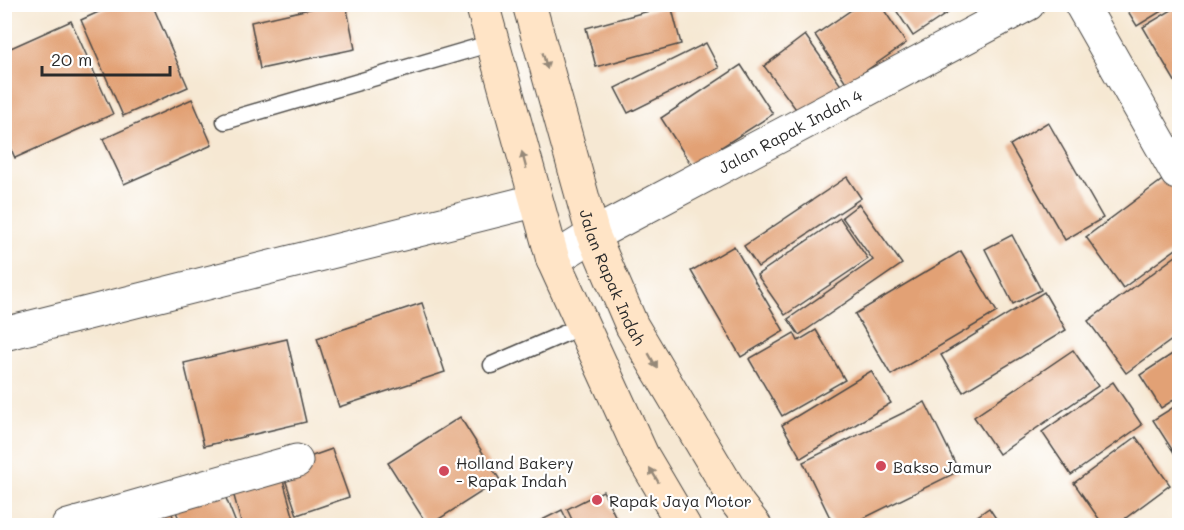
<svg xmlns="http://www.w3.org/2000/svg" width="1184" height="530" viewBox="0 0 1184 530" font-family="Mali,sans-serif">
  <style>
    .building { fill: #e2a175 }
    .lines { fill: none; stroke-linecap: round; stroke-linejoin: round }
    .service-casing { stroke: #494744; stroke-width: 19 }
    .minor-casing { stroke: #494744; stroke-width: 35 }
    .secondary-casing { stroke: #494744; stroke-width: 35 }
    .service { stroke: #fff; stroke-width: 16 }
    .minor { stroke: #fff; stroke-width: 33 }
    .secondary { stroke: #ffe4c6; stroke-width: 33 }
    .oneway { fill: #958878 }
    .poi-dot { fill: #d1495b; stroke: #fff; stroke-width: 2 }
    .labels { text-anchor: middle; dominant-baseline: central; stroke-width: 4.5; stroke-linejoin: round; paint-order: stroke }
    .street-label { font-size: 16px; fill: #2b2b2b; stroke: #fff }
    .poi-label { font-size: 16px; fill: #2b2b2b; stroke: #fff; text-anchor: start }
  </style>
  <rect width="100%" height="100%" fill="#fff"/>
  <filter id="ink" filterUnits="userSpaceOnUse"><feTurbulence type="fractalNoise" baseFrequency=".0167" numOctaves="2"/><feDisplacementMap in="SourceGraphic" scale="12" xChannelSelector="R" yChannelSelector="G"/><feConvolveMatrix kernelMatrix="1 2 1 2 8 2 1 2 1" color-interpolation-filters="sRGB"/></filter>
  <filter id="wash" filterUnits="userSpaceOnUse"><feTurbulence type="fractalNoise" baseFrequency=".008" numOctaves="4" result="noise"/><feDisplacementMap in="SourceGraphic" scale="24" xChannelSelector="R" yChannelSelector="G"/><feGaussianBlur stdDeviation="1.35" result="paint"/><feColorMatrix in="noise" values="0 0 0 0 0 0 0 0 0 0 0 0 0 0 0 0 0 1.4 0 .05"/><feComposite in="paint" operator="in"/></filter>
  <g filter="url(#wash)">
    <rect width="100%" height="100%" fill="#f6e8d3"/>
    <g id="blocks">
      <g class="building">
        <path d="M116,4H152L188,87L123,116L81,20Z"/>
        <path d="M332,4H346L355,49L260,69L251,22Z"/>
        <path d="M860,4H880L906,43L847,84L815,35Z"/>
        <path d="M892,4H961L913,36Z"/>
        <path d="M1132,4H1173L1137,26L1126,8Z"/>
        <path d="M671,5L681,44L596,67L586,28Z"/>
        <path d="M1180,5V90L1143,27Z"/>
        <path d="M71,21L113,114L15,158L4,133V51Z"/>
        <path d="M805,35L845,91L804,120L764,66Z"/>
        <path d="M706,43L719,68L628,113L615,88Z"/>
        <path d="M741,65L773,114L692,166L661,118Z"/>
        <path d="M192,99L212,145L124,184L103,139Z"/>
        <path d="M1048,122L1103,218L1065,240L1010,145Z"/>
        <path d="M847,177L861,198L758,267L744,246Z"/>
        <path d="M1165,178L1180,198V246L1123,288L1086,237Z"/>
        <path d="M859,204L902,264L799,335L788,319L873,260L842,217Z"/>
        <path d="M840,218L868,259L785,315L757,275Z"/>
        <path d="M1012,235L1041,290L1013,304L985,249Z"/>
        <path d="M734,246L784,331L741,357L691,271Z"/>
        <path d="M961,251L997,312L891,375L855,314Z"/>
        <path d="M1180,253V334L1126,373L1088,321Z"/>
        <path d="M1044,292L1066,330L963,392L941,355Z"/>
        <path d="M422,303L445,372L339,407L317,338Z"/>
        <path d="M816,330L845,380L782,416L749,359L794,333L798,341Z"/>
        <path d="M287,339L306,422L204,446L184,363Z"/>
        <path d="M1180,349V396L1161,408L1140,375Z"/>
        <path d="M1073,350L1098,386L999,454L974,417Z"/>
        <path d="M871,371L891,403L801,458L782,425Z"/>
        <path d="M1113,382L1142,425L1071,475L1042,432Z"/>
        <path d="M925,402L959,471L848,526H834L803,462Z"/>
        <path d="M1180,403V462L1153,420Z"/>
        <path d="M460,417L500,480L428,526L388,463Z"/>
        <path d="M1136,437L1170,485L1115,526H1104L1074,483Z"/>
        <path d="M332,449L349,497L297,515L281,467Z"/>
        <path d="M279,466L296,526H242L230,481Z"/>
        <path d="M222,488L237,526H182L174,507Z"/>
        <path d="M603,491L620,526H575L567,509Z"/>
        <path d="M168,501L176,526H118Z"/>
        <path d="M989,508L1001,526H963Z"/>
        <path d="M562,510L570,526H530Z"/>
      </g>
    </g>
  </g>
  <g filter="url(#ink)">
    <use href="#blocks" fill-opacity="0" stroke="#494744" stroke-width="1.5"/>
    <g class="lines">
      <defs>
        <g id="service">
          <path d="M225,121L492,43"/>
          <path d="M492,365L582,326"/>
        </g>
        <g id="minor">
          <path d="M1081,4L1177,173"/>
          <path id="s1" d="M553,260L593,235L1028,4"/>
          <path d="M4,334L534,201"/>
          <path d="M68,526L296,461"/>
        </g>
        <g id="secondary">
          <path d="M482,4L553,260L642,455L684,526"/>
          <path id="s2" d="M529,4L593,235L632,326L738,504L755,526"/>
        </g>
      </defs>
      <use href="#service" class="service-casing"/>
      <use href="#minor" class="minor-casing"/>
      <use href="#secondary" class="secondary-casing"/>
      <use href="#service" class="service"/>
      <use href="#minor" class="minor"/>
      <use href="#secondary" class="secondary"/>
    </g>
    <defs><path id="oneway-solid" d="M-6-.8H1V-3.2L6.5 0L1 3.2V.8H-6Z" transform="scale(1.5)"/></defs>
    <g class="oneway">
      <use href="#oneway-solid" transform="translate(545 61) rotate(74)"/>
      <use href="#oneway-solid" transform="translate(524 160) rotate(-105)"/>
      <use href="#oneway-solid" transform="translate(653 361) rotate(60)"/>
      <use href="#oneway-solid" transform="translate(654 475) rotate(-121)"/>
    </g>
  </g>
  <g class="poi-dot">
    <circle cx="881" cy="466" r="6"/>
    <circle cx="444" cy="471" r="6"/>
    <circle cx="597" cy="500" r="6"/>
  </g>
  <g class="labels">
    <g class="street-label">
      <text stroke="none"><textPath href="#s1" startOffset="270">Jalan Rapak Indah 4</textPath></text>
      <text stroke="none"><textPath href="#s2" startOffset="286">Jalan Rapak Indah</textPath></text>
    </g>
    <g class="poi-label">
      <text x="456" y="462">Holland Bakery<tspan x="456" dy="18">- Rapak Indah</tspan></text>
      <text x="893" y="466">Bakso Jamur</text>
      <text x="609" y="500">Rapak Jaya Motor</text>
    </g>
  </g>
  <rect width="1184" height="530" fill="none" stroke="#fff" stroke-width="24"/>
  <path d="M42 66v9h128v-9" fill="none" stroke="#2b2b2b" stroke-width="3"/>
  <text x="51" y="66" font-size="18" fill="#2b2b2b" stroke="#ffffff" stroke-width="4.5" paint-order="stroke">20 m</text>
</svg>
